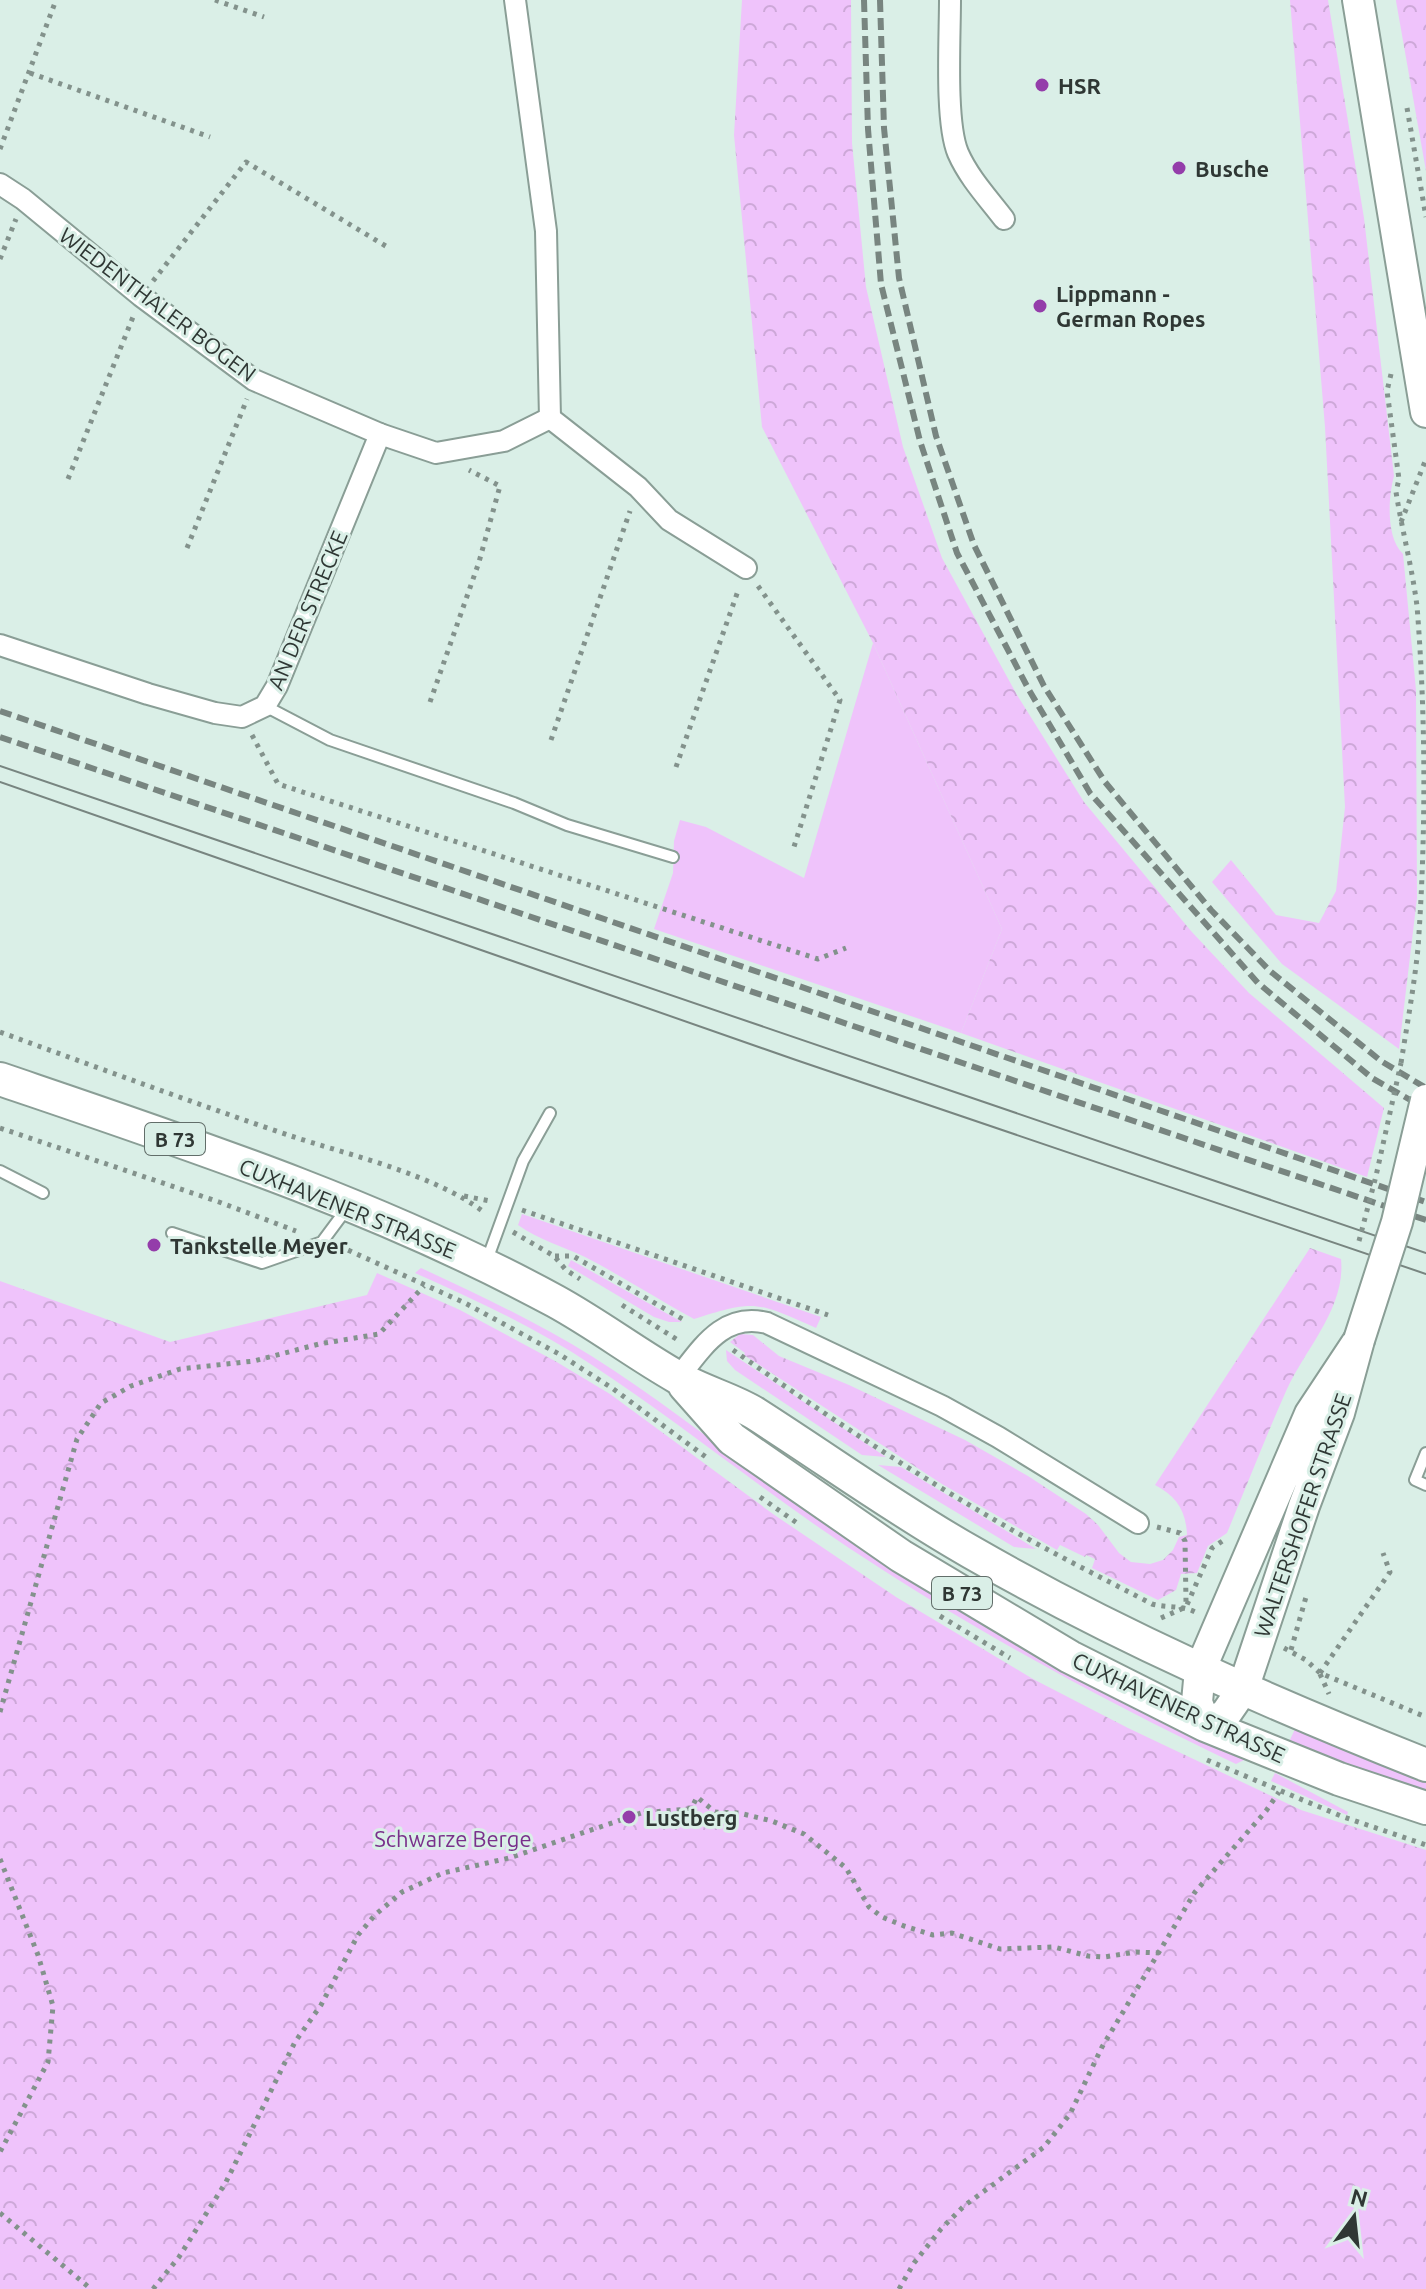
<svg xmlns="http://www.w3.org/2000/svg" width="1426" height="2289" viewBox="0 0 1426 2289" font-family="Ubuntu,sans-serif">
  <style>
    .green { fill: #efc3fb }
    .forest { fill: url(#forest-crowns) }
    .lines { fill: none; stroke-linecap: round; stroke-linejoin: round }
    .service-casing { stroke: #8a9e96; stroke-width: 14 }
    .minor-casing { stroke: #8a9e96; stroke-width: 24 }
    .secondary-casing { stroke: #8a9e96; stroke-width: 34 }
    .primary-casing { stroke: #8a9e96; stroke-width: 36 }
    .path { stroke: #83928c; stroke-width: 5; stroke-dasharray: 4 6; stroke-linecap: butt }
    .service { stroke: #fff; stroke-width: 10 }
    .minor { stroke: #fff; stroke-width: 20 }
    .secondary { stroke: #fff; stroke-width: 30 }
    .primary { stroke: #fff; stroke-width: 32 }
    .tram { stroke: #788580; stroke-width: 2 }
    .rail { stroke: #788580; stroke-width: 6; stroke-dasharray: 12 6; stroke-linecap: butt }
    .secondary-bridge-casing { stroke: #8a9e96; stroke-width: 34; stroke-linecap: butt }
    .path-bridge { stroke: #83928c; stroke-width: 5; stroke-dasharray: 4 6; stroke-linecap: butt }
    .secondary-bridge { stroke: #fff; stroke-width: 30 }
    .poi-dot { fill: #943daa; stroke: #daefe7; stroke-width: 3 }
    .labels { text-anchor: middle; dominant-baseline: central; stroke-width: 6; stroke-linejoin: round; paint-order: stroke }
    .shield { fill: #daefe7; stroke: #626e6a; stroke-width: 2 }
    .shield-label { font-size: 20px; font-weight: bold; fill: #2f3734 }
    .poi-label { font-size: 22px; font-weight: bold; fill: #2f3734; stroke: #daefe7; text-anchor: start }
    .street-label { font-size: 22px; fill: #2f3734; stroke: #daefe7 }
    .park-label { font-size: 22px; fill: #792f8b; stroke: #daefe7 }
  </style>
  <defs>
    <pattern id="forest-crowns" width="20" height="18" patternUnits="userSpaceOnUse" patternTransform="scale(2)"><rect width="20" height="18" fill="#efc3fb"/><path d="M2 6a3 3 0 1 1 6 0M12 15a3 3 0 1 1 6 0" fill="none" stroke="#cda8d8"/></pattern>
  </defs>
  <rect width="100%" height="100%" fill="#daefe7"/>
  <g class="green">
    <path d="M873,643L1002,929L961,1033L654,929L673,873L674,841L680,820L706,827L804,878Z"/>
    <path d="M522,1214L821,1317L816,1328C757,1302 756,1299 694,1319C657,1299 622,1276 585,1257C562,1246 539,1240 518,1225Z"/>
    <path d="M571,1260L682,1322H669L654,1317L568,1266Z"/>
    <path d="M421,1268C480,1295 538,1323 593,1357C683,1414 765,1484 854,1543C979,1626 1109,1698 1246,1759L1236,1764C1102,1700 973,1630 849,1548C762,1490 680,1423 592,1365C536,1328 476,1300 415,1273Z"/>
    <path d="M726,1350L886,1457L862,1455L735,1370L727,1361Z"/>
    <path d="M878,1465L901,1467L1036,1549L1014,1547Z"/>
    <path d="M1295,1729L1426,1781V1793L1288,1744Z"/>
    <path d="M1275,1773L1348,1812L1347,1815L1271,1781Z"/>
  </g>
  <g class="forest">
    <path d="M742,0H851L852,143L866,287L903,447L942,558L1017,695L1084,802L1191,931L1249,993L1384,1108L1367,1177L961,1033L1002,929L873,643L762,427L734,135Z"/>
    <path d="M1290,0H1328L1364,218L1394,476C1388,498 1386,538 1403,554L1416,690L1417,898L1399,1049L1282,964L1212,882L1231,860L1276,915L1319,923L1336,891L1345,807L1325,427Z"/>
    <path d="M1396,0H1426V171L1396,1Z"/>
    <path d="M1310,1248L1341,1259C1346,1307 1306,1348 1287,1389C1266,1436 1247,1485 1227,1533L1208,1546L1197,1573L1181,1574L1176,1590L1158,1600L1092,1568L1095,1559L1086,1555L1085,1557L1060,1545L1057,1550L942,1484L744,1355L745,1353L730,1342L740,1334L753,1335L779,1356L849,1385L965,1440L1028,1476L1086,1514L1098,1525L1119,1553L1131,1562L1150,1564L1163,1560L1173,1550L1179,1537L1187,1535C1186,1510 1176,1496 1155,1485Z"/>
    <path d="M377,1273L460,1310L555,1361L610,1394L773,1514L896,1597L1033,1679L1128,1728L1301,1810L1426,1850V2289H0V1281L170,1342L367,1295Z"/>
  </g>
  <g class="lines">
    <defs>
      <g id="service">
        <path d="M265,706L330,740L514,803L567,825L673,857"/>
        <path d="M0,1171L43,1193"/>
        <path d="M172,1233L262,1263L322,1242L348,1207"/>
        <path d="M487,1260L523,1161L550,1113"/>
        <path d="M1426,1453L1415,1480L1426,1485"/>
      </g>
      <g id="minor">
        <path d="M515,0L546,231L550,418"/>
        <path d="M950,0C950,38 945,122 958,153C969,178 988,198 1004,219"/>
        <path d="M0,184L23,199L141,296L254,380L380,434L436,453L504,441L550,418"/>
        <path d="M550,418L638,487L669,520L746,568"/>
        <path d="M0,645L148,694L215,713L242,717L265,706L277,686L380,434"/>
        <path d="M678,1378C702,1348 723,1312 767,1323L942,1406L998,1437L1138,1523"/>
      </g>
      <g id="secondary">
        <path d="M1358,0L1426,412"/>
        <path d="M1359,1340L1339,1413L1304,1506L1243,1689L1225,1715L1205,1725L1197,1702L1200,1670L1310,1414Z"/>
      </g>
      <g id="primary">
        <path d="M0,1079C188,1143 380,1206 555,1301C597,1324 635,1353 677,1377C702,1392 732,1399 756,1414C828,1460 897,1510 971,1552C1117,1636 1270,1703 1426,1765"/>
        <path d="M685,1386L732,1439L901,1556L1070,1657L1205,1725L1339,1779L1426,1808"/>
      </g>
    </defs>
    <use href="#service" class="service-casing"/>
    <use href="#minor" class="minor-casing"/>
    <use href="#secondary" class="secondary-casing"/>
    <use href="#primary" class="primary-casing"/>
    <g class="path">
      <path d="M215,0L264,17"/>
      <path d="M30,73L210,137"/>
      <path d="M1407,108L1426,217"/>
      <path d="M0,149L56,0"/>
      <path d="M0,259L16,219"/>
      <path d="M153,281L246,162L389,248"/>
      <path d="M1391,374L1387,391L1399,479L1396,492C1402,530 1412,567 1417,606C1426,719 1426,835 1418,948C1414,987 1407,1025 1401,1063"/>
      <path d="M68,479L133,317"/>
      <path d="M1401,522L1426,459"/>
      <path d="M187,548L247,399"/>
      <path d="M758,586L840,700L793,850"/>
      <path d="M430,702L479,562L500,486L469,470"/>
      <path d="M252,735L278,784L818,959L846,948"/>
      <path d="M551,740L630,511"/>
      <path d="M676,767L739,588"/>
      <path d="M0,1032C96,1067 191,1102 288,1135C348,1155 435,1174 485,1213"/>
      <path d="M0,1128L219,1202L296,1231"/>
      <path d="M464,1196L490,1201"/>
      <path d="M522,1210L828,1315"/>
      <path d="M513,1232L554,1256L566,1270L580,1279"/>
      <path d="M339,1246L465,1303L559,1354L612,1388L710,1460"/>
      <path d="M555,1256H573L686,1321"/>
      <path d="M622,1305L681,1342"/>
      <path d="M733,1350C826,1416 922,1479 1021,1535C1064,1559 1108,1581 1152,1604C1167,1608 1183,1605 1197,1613"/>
      <path d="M760,1497L797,1523"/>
      <path d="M1157,1527L1180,1533L1185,1541L1186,1602"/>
      <path d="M940,1616L1010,1658"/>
      <path d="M1161,1618L1186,1607L1212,1548L1227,1538"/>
      <path d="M1284,1648L1306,1660L1320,1673L1426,1717"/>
      <path d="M1291,1650L1306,1597"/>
      <path d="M1320,1673L1390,1572L1383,1553"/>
      <path d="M1320,1674L1329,1694"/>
      <path d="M0,1712L77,1439L101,1403L131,1386L180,1369L254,1361L319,1344L379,1334L424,1286"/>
      <path d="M1207,1760L1341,1816L1426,1845"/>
      <path d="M0,1859L38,1955L53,2006L48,2062L0,2152"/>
      <path d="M0,2213L91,2289"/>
      <path d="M153,2289L179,2257L226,2182L295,2042L321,2005L358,1935L375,1915L402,1892L443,1873L509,1858L641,1813L688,1809L692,1807L697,1797L715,1812L739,1813L772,1821L804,1834L846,1868L869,1907L882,1917L904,1926L933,1935L952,1933L1000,1949L1054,1947L1088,1956L1104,1957L1136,1952L1159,1953"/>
      <path d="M899,2289L914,2263L941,2229L964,2206L1044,2147L1070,2114L1102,2047L1195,1892L1266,1811L1279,1792"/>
    </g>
    <use href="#service" class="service"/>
    <use href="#minor" class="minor"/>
    <use href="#secondary" class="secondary"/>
    <use href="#primary" class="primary"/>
    <g class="tram">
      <path d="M0,766L1426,1253"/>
      <path d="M0,782L796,1060L1426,1274"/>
    </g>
    <g class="rail">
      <path d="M864,0L868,129L881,284L920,441L957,553L1029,690L1090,793L1258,983L1372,1078L1426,1109"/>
      <path d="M880,0L884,128L899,278L936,436L974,545L1044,686L1105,782L1211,910L1270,971L1381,1061L1426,1088"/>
      <path d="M0,711L1426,1202"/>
      <path d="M0,737L1426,1220"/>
    </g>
    <defs>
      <path id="secondary-bridge" d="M1359,1340L1397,1222L1426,1100"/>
    </defs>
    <use href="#secondary-bridge" class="secondary-bridge-casing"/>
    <path class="path-bridge" d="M1359,1241L1376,1176L1401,1063"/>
    <use href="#secondary-bridge" class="secondary-bridge"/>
  </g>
  <g class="poi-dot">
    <circle cx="1042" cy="85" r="8"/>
    <circle cx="1179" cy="168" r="8"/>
    <circle cx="1040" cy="306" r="8"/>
    <circle cx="154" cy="1245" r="8"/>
    <circle cx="629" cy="1817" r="8"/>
  </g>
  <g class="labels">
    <g class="shield">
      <rect x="145" y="1123" width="60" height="32" rx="6"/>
      <rect x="932" y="1577" width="60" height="32" rx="6"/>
    </g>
    <g class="shield-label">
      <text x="175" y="1139">B 73</text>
      <text x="962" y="1593">B 73</text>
    </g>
    <g class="poi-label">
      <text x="1058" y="85">HSR</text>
      <text x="1195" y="168">Busche</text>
      <text x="1056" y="293">Lippmann -<tspan x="1056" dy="25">German Ropes</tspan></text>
      <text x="170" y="1245">Tankstelle Meyer</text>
      <text x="645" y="1817">Lustberg</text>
    </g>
    <g class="street-label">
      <text transform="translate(158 304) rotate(37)">WIEDENTHALER BOGEN</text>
      <text transform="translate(307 610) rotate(-67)">AN DER STRECKE</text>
      <text transform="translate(348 1208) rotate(22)">CUXHAVENER STRASSE</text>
      <text transform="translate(1302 1515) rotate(-71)">WALTERSHOFER STRASSE</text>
      <text transform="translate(1179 1707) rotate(25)">CUXHAVENER STRASSE</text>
    </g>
    <g class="park-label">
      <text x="453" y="1838">Schwarze Berge</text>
    </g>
  </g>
  <g transform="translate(1354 2217) rotate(15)" stroke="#daefe7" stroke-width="6" paint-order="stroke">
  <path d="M0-6L14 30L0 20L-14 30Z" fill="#2f3734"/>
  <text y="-12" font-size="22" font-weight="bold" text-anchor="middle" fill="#2f3734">N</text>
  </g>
</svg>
